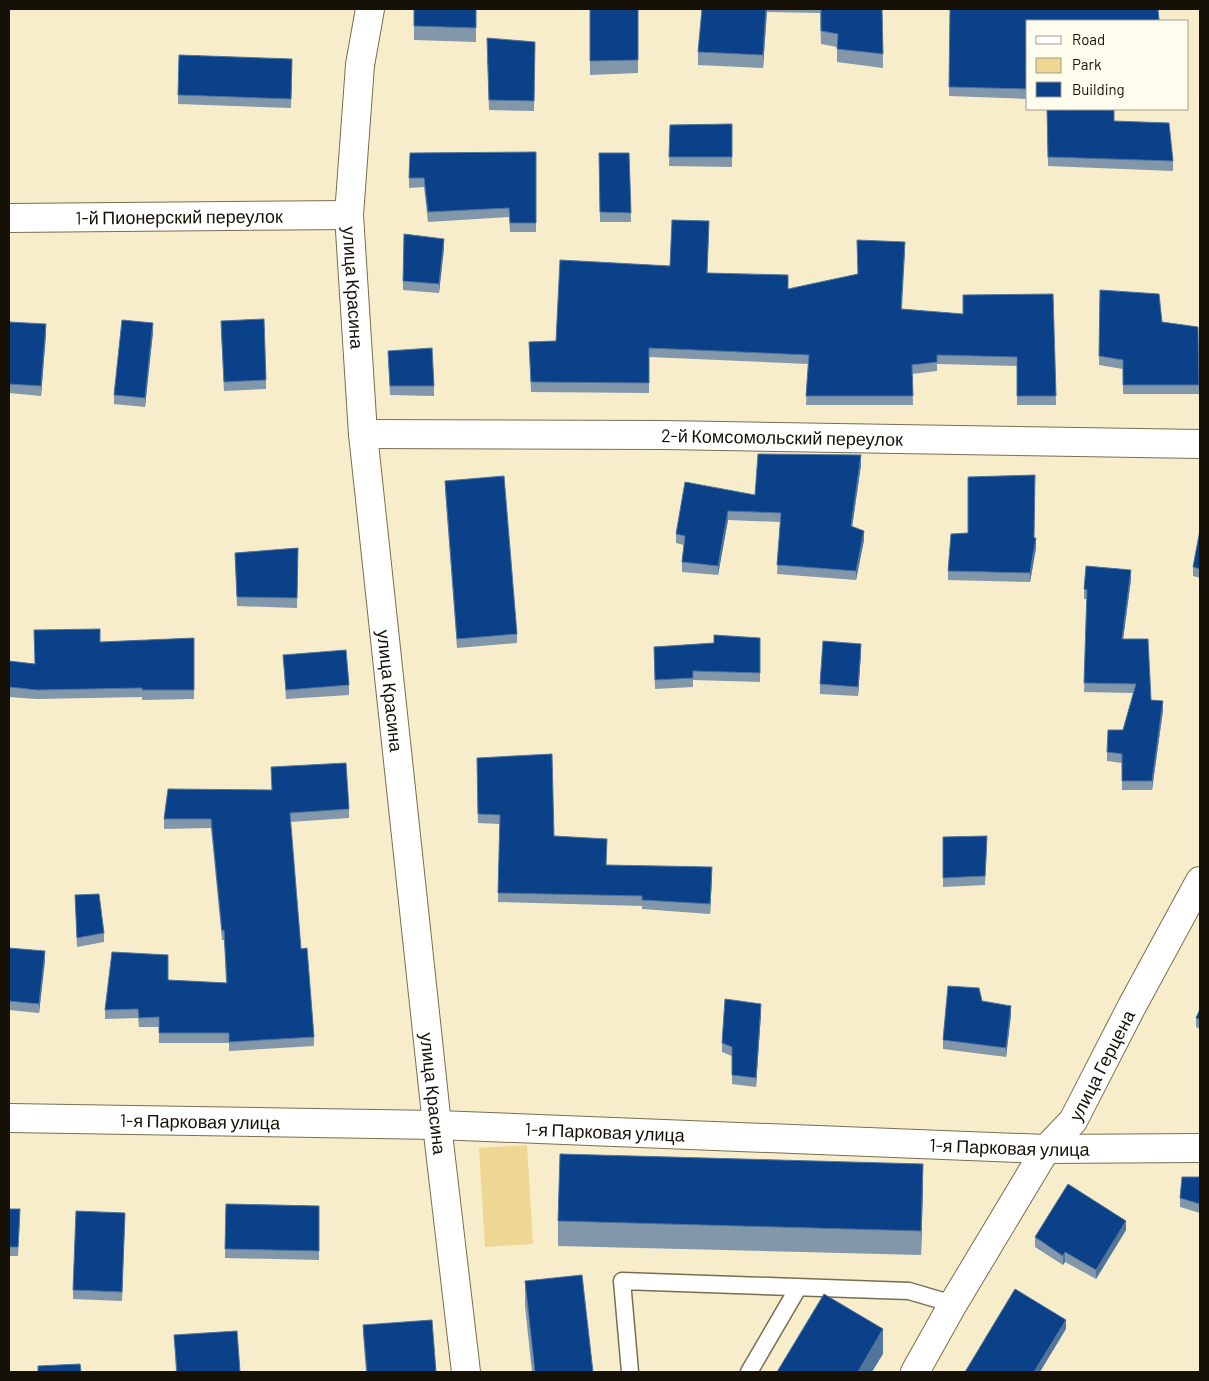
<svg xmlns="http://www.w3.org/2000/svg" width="1209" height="1381" viewBox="0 0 1209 1381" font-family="Barlow,sans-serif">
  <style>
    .green { fill: #edd792 }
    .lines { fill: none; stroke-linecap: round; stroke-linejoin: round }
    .service-casing { stroke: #786e50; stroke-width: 19 }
    .minor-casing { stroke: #786e50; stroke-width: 30 }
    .tertiary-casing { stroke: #786e50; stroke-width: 30 }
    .service { stroke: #fff; stroke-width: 16 }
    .minor { stroke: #fff; stroke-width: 28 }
    .tertiary { stroke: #fff; stroke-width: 28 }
    .wall { fill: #8297aa }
    .shaded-wall { fill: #52759c }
    .building { fill: #0b4188; stroke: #52759c }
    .labels { text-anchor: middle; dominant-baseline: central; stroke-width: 5; stroke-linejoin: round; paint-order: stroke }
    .street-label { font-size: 18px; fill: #151106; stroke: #fffbed }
  </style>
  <rect width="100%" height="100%" fill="#f8edcb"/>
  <path class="green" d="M527,1145L533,1244L485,1247L479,1148Z"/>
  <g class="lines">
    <defs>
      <g id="service">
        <path d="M630,1372L622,1281L909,1291L953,1304"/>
        <path d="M749,1372L798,1288"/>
      </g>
      <g id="minor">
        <path id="s1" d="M370,9L360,65L349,215L363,434L437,1125L466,1372"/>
        <path id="s2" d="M9,218L349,215"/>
        <path id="s3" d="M363,434L664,435L1200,444"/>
        <path id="s4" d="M915,1372L953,1304L1046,1149L1073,1121L1132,1006L1200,881"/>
      </g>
      <g id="tertiary">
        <path id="s5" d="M9,1118L437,1125L1046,1149L1200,1148"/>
      </g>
    </defs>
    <use href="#service" class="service-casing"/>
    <use href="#minor" class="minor-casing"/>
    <use href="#tertiary" class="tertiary-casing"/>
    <use href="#service" class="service"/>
    <use href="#minor" class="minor"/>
    <use href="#tertiary" class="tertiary"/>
  </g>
  <g class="wall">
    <path d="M476,9V42L414,40V26Z"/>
    <path d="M590,9H638V73L590,75Z"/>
    <path d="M702,9H882L883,68L837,62V47L821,44L820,13L767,12L763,68L698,65V52Z"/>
    <path d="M950,9H1158L1159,21H1028V99L949,96Z"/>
    <path d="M535,42L534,111L489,110L487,48Z"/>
    <path d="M179,55L292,59L291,108L178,104Z"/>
    <path d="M1047,109L1114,121L1173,161V171L1048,166Z"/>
    <path d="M732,124V167L669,166L670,125Z"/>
    <path d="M536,152V232H510L509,217L428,222L424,187L409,188V178Z"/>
    <path d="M599,153H629L631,222H600Z"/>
    <path d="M709,230L707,273L788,289L858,274L857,240L905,251L902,309L963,314L1053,294L1056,405H1017V366L937,364V371L912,374L913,405H806L808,364L649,357V393L531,392L529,342L556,341L670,266Z"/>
    <path d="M444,248L439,293L403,290V281Z"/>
    <path d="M1100,290L1162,322L1198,327L1199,394H1123V369L1099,365Z"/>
    <path d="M9,322L46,334L41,396L9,393Z"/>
    <path d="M221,330L266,380V389L224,391Z"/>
    <path d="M153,332L145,407L114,404V395Z"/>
    <path d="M388,351L434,386V396L390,395Z"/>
    <path d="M861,465L852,526L864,540L856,580L777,574L780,522L728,520L718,575L682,572V562L684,545L676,543V534L755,495Z"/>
    <path d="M445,481L517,634V643L457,648L445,490Z"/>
    <path d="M1200,530V578L1193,576V567Z"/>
    <path d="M1034,538L1036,548L1030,582L948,580V571Z"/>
    <path d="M298,548L297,608L237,606L235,553Z"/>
    <path d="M1131,579L1123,639L1151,700L1163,710L1152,790H1122V763L1107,761V752L1123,730L1133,693L1084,692L1087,599H1084V589Z"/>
    <path d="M194,638V699L142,700V697L37,699L9,697V661L35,664L100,642Z"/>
    <path d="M760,638V682L693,680V687L655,689L654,647L714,643Z"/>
    <path d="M861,653L858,696L820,694V684Z"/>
    <path d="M283,655L349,685V695L286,699Z"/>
    <path d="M477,758L554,836L606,865L712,877L710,914L642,909V906L498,902L500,824L478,823Z"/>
    <path d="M349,809V818L290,822L301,949L314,1037V1046L229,1051V1043H159V1027H139L138,1018L105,1019V1010L168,980L226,983L224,940H222L211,828L164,829V819Z"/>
    <path d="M943,837L987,846L985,885L943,887Z"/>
    <path d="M75,895L104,933V942L77,947Z"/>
    <path d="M9,948L45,960L39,1013L9,1010Z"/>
    <path d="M982,1001L1011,1015L1006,1057L943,1049V1040Z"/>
    <path d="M1200,1009V1029L1196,1027V1018Z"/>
    <path d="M761,1013L756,1087L732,1084V1056L722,1052V1043Z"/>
    <path d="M1200,1177V1213L1180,1207V1198Z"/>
    <path d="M923,1188L921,1255L558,1246V1221Z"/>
    <path d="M226,1204L319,1206V1260L225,1258Z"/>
    <path d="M9,1209L20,1218L18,1256H9Z"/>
    <path d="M125,1213L122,1301L73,1299V1290Z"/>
    <path d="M1126,1230L1096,1279L1065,1262L1063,1265L1035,1247V1237Z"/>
    <path d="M525,1281L593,1372H532L525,1306Z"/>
    <path d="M363,1325L436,1372H366L363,1334Z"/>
    <path d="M174,1335L240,1372H176Z"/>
  </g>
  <g class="shaded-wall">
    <path d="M766,9H767L763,68V55Z"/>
    <path d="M444,239V248L439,293V284Z"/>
    <path d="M153,323V332L145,407V398Z"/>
    <path d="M46,324V334L41,396V386Z"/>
    <path d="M861,455V465L851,535V526Z"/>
    <path d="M728,511V520L718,575V566Z"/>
    <path d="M864,531V540L856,580V571Z"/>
    <path d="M1036,538V548L1030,582V573Z"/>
    <path d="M1131,570V579L1122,648V639Z"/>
    <path d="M861,644V653L858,696V687Z"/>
    <path d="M1163,701V710L1152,790V781Z"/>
    <path d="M712,867V877L710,914V904Z"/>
    <path d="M45,951V960L39,1013V1004Z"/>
    <path d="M761,1004V1013L756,1087V1078Z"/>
    <path d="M1011,1006V1015L1006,1057V1048Z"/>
    <path d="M923,1164V1188L921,1255V1231Z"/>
    <path d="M1126,1221V1230L1096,1279V1270Z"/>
    <path d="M1065,1252V1262L1063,1265V1256Z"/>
    <path d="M1066,1320V1329L1040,1372H1034Z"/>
    <path d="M883,1329V1354L872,1372H858Z"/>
  </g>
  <g class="building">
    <path d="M414,9H476V28L414,26Z"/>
    <path d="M590,9H638V60L590,61Z"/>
    <path d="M702,9H766L763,55L698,52Z"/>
    <path d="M821,9H882L883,54L837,49L838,34L821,31Z"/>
    <path d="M950,9H1158L1159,20L1147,21H1028V89L949,87Z"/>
    <path d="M487,38L535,42L534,101L489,100Z"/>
    <path d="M179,55L292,59L291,99L178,95Z"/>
    <path d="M1047,109H1114V121L1169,123L1173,161L1048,157Z"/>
    <path d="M732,124V157H669L670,125Z"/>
    <path d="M536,152V223H510L509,208L428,212L424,178H409L410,153Z"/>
    <path d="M599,153H629L631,213L600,212Z"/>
    <path d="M672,220L709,221L707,273L788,275V289L858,274L857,240L905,242L901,309L963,314V295L1053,294L1056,396H1017V357L937,355V362L912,365L913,396H806L809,355L649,348V383L531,382L529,342L556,341L560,260L670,266Z"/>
    <path d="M404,234L444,239L439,284L403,281Z"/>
    <path d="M1100,290L1159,294L1162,322L1198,327L1199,385H1123V360L1099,356Z"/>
    <path d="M264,319L266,380L224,382L221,321Z"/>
    <path d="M122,320L153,323L145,398L114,395Z"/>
    <path d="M9,322L46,324L41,386L9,384Z"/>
    <path d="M432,348L434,386H390L388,351Z"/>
    <path d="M758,454L861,455L851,526L864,531L856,571L777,565L781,513L728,511L718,566L682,562L685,536L676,534L685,482L755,495Z"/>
    <path d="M1035,475L1034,538H1036L1030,573L948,571L951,534L968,533V477Z"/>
    <path d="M504,476L517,634L457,639L445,481Z"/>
    <path d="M1200,530V569L1193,567Z"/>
    <path d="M298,548L297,598L237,597L235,553Z"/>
    <path d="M1086,566L1131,570L1122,639H1148L1151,700L1163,701L1152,781H1122V754L1107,752L1108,730H1123L1136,684L1084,683L1087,590L1084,589Z"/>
    <path d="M100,629V642L194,638V690H142V688L37,690L9,687V661L35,664L34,630Z"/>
    <path d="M714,635L760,638V673L693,671V678L655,680L654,647L714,643Z"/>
    <path d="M823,641L861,644L858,687L820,684Z"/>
    <path d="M346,650L349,685L286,690L283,655Z"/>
    <path d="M552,754L554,836L607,839L606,865L712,867L710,904L642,900V896L498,893L500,815L478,814L477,758Z"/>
    <path d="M346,763L349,809L290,813L301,949L307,948L314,1037L229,1042V1033H159V1017L139,1018L138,1009L105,1010L112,952L168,955V980L227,983L224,930L222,931L211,819H164L168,789L272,790L271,767Z"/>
    <path d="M987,836L985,876L943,878V837Z"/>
    <path d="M99,894L104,933L77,938L75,895Z"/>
    <path d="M9,948L45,951L39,1004L9,1001Z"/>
    <path d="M948,986L979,988L982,1001L1011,1006L1006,1048L943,1040Z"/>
    <path d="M725,999L761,1004L756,1078L732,1075V1047L722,1043Z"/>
    <path d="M1200,1009V1019L1196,1018Z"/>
    <path d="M560,1154L923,1164L921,1231L558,1221Z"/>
    <path d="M1182,1177H1200V1204L1180,1198Z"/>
    <path d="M1068,1184L1126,1221L1096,1270L1065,1252L1063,1256L1035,1237Z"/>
    <path d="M226,1204L319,1206V1251L225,1249Z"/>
    <path d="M9,1209H20L18,1247H9Z"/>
    <path d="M76,1211L125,1213L122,1292L73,1290Z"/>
    <path d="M582,1275L593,1372H535L525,1281Z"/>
    <path d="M1015,1289L1066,1320L1034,1372H965Z"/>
    <path d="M824,1294L883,1329L858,1372H777Z"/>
    <path d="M432,1320L436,1372H367L363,1325Z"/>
    <path d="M237,1331L240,1372H177L174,1335Z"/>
    <path d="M80,1364L81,1372H38V1366Z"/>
  </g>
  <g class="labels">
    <g class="street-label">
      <text stroke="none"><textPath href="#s2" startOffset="170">1-й Пионерский переулок</textPath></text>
      <text stroke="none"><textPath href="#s1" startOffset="280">улица Красина</textPath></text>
      <text stroke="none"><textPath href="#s3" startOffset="419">2-й Комсомольский переулок</textPath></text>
      <text stroke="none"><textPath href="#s1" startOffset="685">улица Красина</textPath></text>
      <text stroke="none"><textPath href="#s4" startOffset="360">улица Герцена</textPath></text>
      <text stroke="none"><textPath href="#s1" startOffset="1090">улица Красина</textPath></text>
      <text stroke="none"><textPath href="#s5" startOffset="191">1-я Парковая улица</textPath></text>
      <text stroke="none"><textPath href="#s5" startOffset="596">1-я Парковая улица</textPath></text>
      <text stroke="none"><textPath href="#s5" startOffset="1001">1-я Парковая улица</textPath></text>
    </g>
  </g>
  <rect width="1209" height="1381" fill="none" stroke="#151106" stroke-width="20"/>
  <rect x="1026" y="20" width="162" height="90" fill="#fffbed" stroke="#a19d91"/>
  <rect x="1036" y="36" width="25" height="8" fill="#ffffff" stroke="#a19d91"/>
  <text x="1072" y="45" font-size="15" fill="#151106">Road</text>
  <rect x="1036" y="58" width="25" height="15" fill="#edd792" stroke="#a19d91"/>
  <text x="1072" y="70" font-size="15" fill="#151106">Park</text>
  <rect x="1036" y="82" width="25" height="15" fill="#0b4188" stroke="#a19d91"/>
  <text x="1072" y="95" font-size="15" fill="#151106">Building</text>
</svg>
